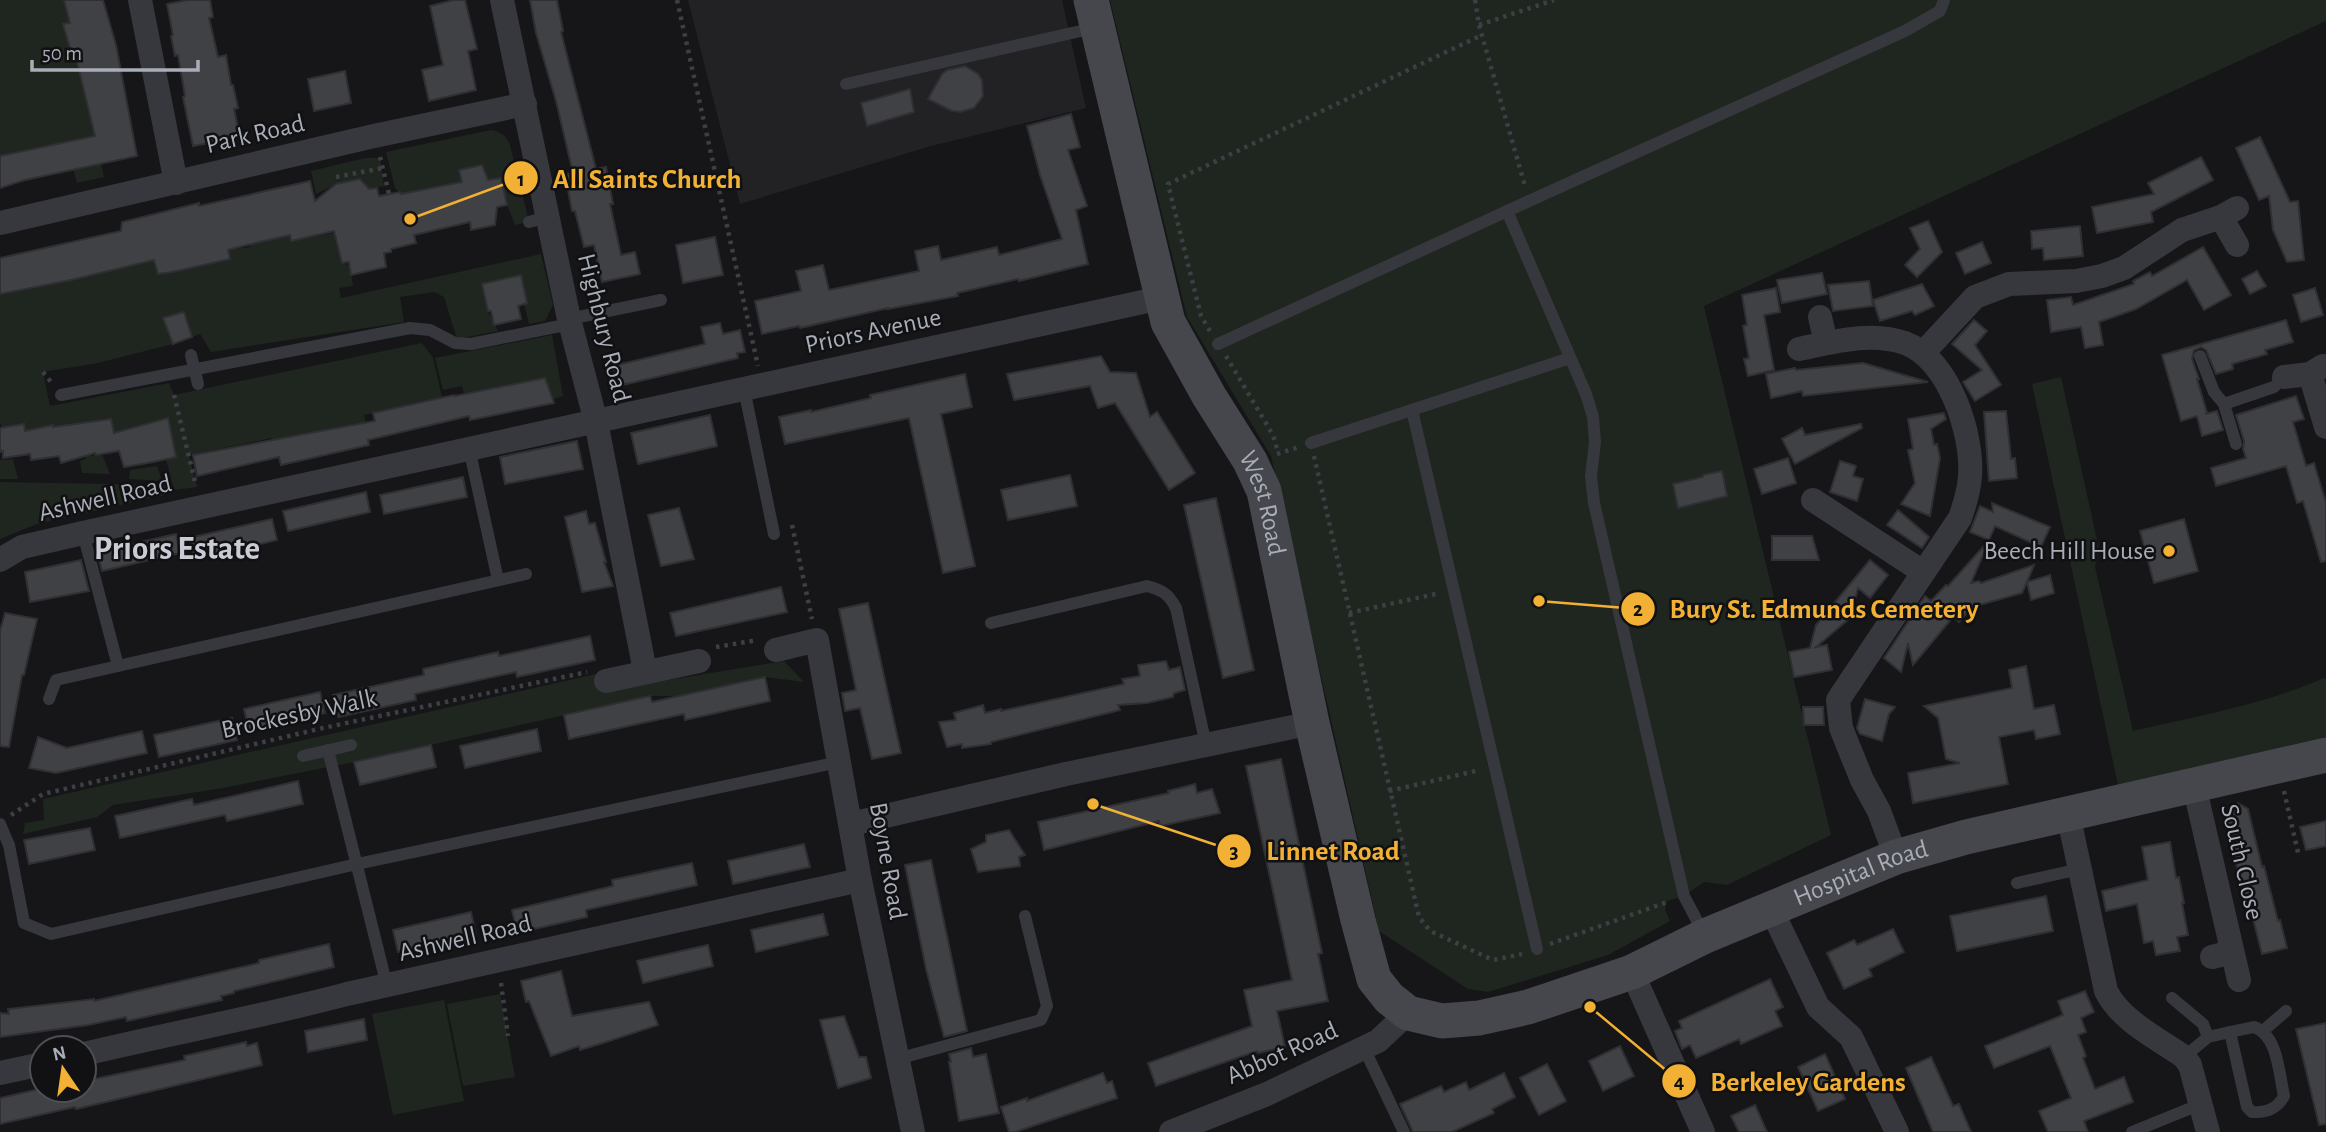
<svg xmlns="http://www.w3.org/2000/svg" width="2326" height="1132" viewBox="0 0 2326 1132" font-family="'Alegreya Sans',sans-serif">
  <style>
    .built { fill: #222225 }
    .green { fill: #1e261f }
    .building { fill: #404145; stroke: #303034; stroke-width: 2 }
    .lines { fill: none; stroke-linecap: round; stroke-linejoin: round }
    .path { stroke: #3d3f44; stroke-width: 4.5; stroke-dasharray: 3.5 5; stroke-linecap: butt }
    .lane { stroke: #37383d; stroke-width: 12 }
    .street { stroke: #37383d; stroke-width: 24 }
    .secondary { stroke: #45474d; stroke-width: 35 }
    .poi-dot { fill: #f2b134; stroke: #111113; stroke-width: 2.5 }
    .labels { text-anchor: middle; dominant-baseline: central; stroke-width: 5; stroke-linejoin: round; paint-order: stroke }
    .street-label { font-size: 26px; fill: #a8adb8; stroke: #111113 }
    .poi-label { font-size: 26px; fill: #a8adb8; stroke: #111113; text-anchor: end }
    .district-label { font-size: 33px; font-weight: bold; fill: #c9ccd4; stroke: #111113 }
    .leader { fill: none; stroke: #f2b134; stroke-width: 2.5 }
    .callout-dot { fill: #f2b134; stroke: #111113; stroke-width: 2.5 }
    .mark-label { font-size: 21px; text-anchor: middle; font-weight: bold; fill: #111 }
    .callout-label { font-size: 28px; text-anchor: middle; font-weight: bold; fill: #f2b134; stroke: #111113; stroke-width: 5; stroke-linejoin: round; paint-order: stroke }
  </style>
  <rect width="100%" height="100%" fill="#161618"/>
  <path class="built" d="M688,0H1062L1086,108L931,146L740,204Z"/>
  <g class="green">
    <path d="M0,0H64L68,17L82,21L63,25L72,55L75,54L104,177L77,183L66,142L0,156Z"/>
    <path d="M1110,0H2326V21L1704,306L1831,835L1727,885L1704,882L1684,896L1667,901L1665,910L1670,921L1608,955L1488,992L1468,989L1379,931L1271,456L1187,317Z"/>
    <path d="M491,130C501,132 506,135 510,145L529,222L515,225L507,205L501,178L488,180L460,170L462,182L401,194L395,188L386,152Z"/>
    <path d="M365,158H380L384,186L364,190L360,179L336,184L316,194L311,171Z"/>
    <path d="M247,230L265,241L290,235L292,241L334,233L342,263L350,266L353,286L339,288L341,298L541,254L553,305L545,321L529,324L524,304L527,303L521,275L482,284L488,311L498,331L457,339L444,297L434,292L400,297L404,322L211,352L200,334L192,337L184,312L163,318L173,344L98,363L43,372L50,406L169,383L174,395L422,343L433,358L442,397L364,415L366,424L274,441L272,438L189,455L197,487L174,490L166,459L176,456L168,418L114,432L109,420L25,431L23,424L3,428L0,423V294L71,280L154,259L158,274L226,234L229,250L250,247Z"/>
    <path d="M552,335L563,396L553,399L545,378L464,394L462,386L443,390L435,358Z"/>
    <path d="M2061,377L2099,549L2095,567L2133,731C2197,716 2263,705 2324,678L2326,679V737L2118,785L2032,384Z"/>
    <path d="M82,446H87L91,456L102,454L110,474L82,473L80,461L86,459Z"/>
    <path d="M13,459L18,479H0V460Z"/>
    <path d="M157,466L162,481L129,479L130,470Z"/>
    <path d="M0,482L166,485L169,494L37,524L0,539Z"/>
    <path d="M784,661L804,682L765,677L680,696H650L354,762L223,788L113,805L97,817L23,834L25,823L44,820L43,799L596,674L601,691Z"/>
    <path d="M500,994L515,1077L463,1086L447,1004Z"/>
    <path d="M444,1000L464,1101L393,1115L372,1014Z"/>
  </g>
  <g class="building">
    <path d="M64,0H103L116,45L137,156L25,180L0,188V156L95,136L75,54L72,55L63,24L70,23Z"/>
    <path d="M188,0H210L213,17L209,18L218,57L226,55L231,85H233L238,108L234,109L240,137L193,146L183,97L185,96L178,55L175,56L171,36L173,35L167,4Z"/>
    <path d="M454,0H465L477,49L468,51L476,90L429,101L422,70L443,65L430,6Z"/>
    <path d="M530,0H557L563,31L561,32L596,169L606,167L613,204H610L621,255L635,252L640,274L602,282L594,245L584,247L575,211H572L565,174L573,173L556,101L536,33Z"/>
    <path d="M965,66L978,74L982,80L983,96L974,108L960,112L952,111L928,99L942,74L947,70Z"/>
    <path d="M345,71L351,103L314,111L308,79Z"/>
    <path d="M910,89L914,112L867,126L861,103Z"/>
    <path d="M1071,114L1080,147L1068,150L1087,206L1076,210L1088,264L1019,281L1018,279L957,293L958,296L888,309V308L800,328L799,326L762,334L755,301L801,291L796,271L823,265L829,290L919,271L915,251L938,246L941,260L997,247L999,255L1062,239L1040,175L1027,126Z"/>
    <path d="M2260,137L2290,202L2298,201L2304,260L2287,262L2273,230L2269,196L2259,200L2236,148Z"/>
    <path d="M2201,157L2213,180L2151,212L2153,222L2097,233L2092,207L2154,194L2148,183Z"/>
    <path d="M482,165L488,180L501,178L507,205L497,207L495,225L471,230L470,222L414,235L416,243L391,249V252L384,253L386,267L351,275L349,262L342,263L334,231L291,241L290,235L247,245L228,250L230,259L172,272L158,274L154,260L71,280L0,294V258L121,231L122,222L199,203V206L310,181L315,201L336,184L360,179L369,189L377,188L379,196L400,192L401,194L462,182L459,170Z"/>
    <path d="M1928,221L1942,252L1917,277L1905,265L1920,249L1910,228Z"/>
    <path d="M2080,226L2083,256L2044,260L2043,248L2032,249L2031,231Z"/>
    <path d="M715,237L723,275L683,283L676,245Z"/>
    <path d="M1982,242L1991,263L1965,274L1956,253Z"/>
    <path d="M2203,247L2231,295L2204,310L2187,280L2136,309L2099,322L2103,345L2085,348L2081,327L2051,332L2047,300L2071,297L2073,305L2134,284L2133,281L2150,272L2152,276Z"/>
    <path d="M2257,271L2266,286L2250,294L2242,279Z"/>
    <path d="M1822,273L1827,294L1782,303L1777,280Z"/>
    <path d="M521,275L527,303L518,306L521,319L494,325L491,311H488L482,284Z"/>
    <path d="M1869,281L1873,306L1833,311L1828,285Z"/>
    <path d="M1922,284L1934,306L1915,315L1912,311L1880,321L1873,300Z"/>
    <path d="M1776,288L1780,312L1764,315L1774,370L1748,376L1744,359L1749,358L1743,326L1747,325L1742,295Z"/>
    <path d="M2315,288L2323,315L2301,322L2293,295Z"/>
    <path d="M184,312L192,337L173,344L163,318Z"/>
    <path d="M1974,320L1987,331L1975,345L2001,385L1975,401L1963,382L1982,370L1952,344Z"/>
    <path d="M2286,320L2293,342L2265,350L2267,354L2232,364L2233,369L2216,374L2206,350L2201,347L2194,350L2192,359L2199,379H2197L2207,413L2205,414L2217,411L2223,430L2202,436L2197,416L2181,421L2162,355Z"/>
    <path d="M720,323L723,334L740,330L745,352L737,353L738,358L618,386L613,366L705,344L701,327Z"/>
    <path d="M1101,356L1110,372L1136,373L1150,417L1157,412L1195,473L1169,490L1115,403L1098,408L1090,386L1014,400L1007,374Z"/>
    <path d="M1863,363L1928,382L1803,396L1802,391L1771,398L1766,374L1795,368L1796,370Z"/>
    <path d="M965,374L972,407L941,414L975,566L943,573L909,418L785,444L779,417L811,410V412L871,398L870,395Z"/>
    <path d="M545,378L554,403L470,420L469,416L368,440L369,445L281,465L279,457L197,476L193,455L375,421L373,413L454,395L455,396Z"/>
    <path d="M2296,396L2304,419L2293,422L2306,466L2314,463L2326,503V561L2321,562L2303,501L2297,503L2286,466L2216,486L2211,468L2246,458L2243,449L2244,441L2236,415Z"/>
    <path d="M2006,411L2011,459L2015,458L2017,478L1989,481L1984,412Z"/>
    <path d="M1944,413L1946,419L1931,429L1934,445L1937,444L1940,458L1930,516L1901,504L1915,483L1908,450L1913,449L1908,419Z"/>
    <path d="M710,415L717,446L638,464L631,433Z"/>
    <path d="M168,418L176,457L153,462L124,467L119,451L96,455L95,453L61,463L59,456L31,460L30,454L3,458V451L0,452V428L24,424L25,431L53,425V427L111,419L114,433Z"/>
    <path d="M1861,424L1862,428L1795,464L1782,439L1802,428L1805,435Z"/>
    <path d="M577,441L583,469L505,484L500,457Z"/>
    <path d="M1788,458L1796,483L1762,494L1754,469Z"/>
    <path d="M1840,461L1856,466L1853,476L1863,479L1857,501L1830,492Z"/>
    <path d="M1722,471L1727,496L1678,508L1673,484L1703,477V475Z"/>
    <path d="M1070,475L1077,506L1008,520L1001,490Z"/>
    <path d="M463,477L467,497L384,514L380,495Z"/>
    <path d="M366,492L370,512L288,531L283,511Z"/>
    <path d="M1216,498L1254,670L1223,678L1184,505Z"/>
    <path d="M1992,503L2050,527L2041,547L1995,526L1989,540L1970,532L1980,506L1993,512Z"/>
    <path d="M679,508L694,559L661,566L648,515Z"/>
    <path d="M1898,510L1929,537L1922,548L1887,525Z"/>
    <path d="M586,511L589,524L595,523L606,562H604L613,586L582,592L565,517Z"/>
    <path d="M272,519L277,540L194,560L189,538Z"/>
    <path d="M2184,519L2198,571L2154,583L2140,531Z"/>
    <path d="M176,534L180,553L102,571L97,552Z"/>
    <path d="M1772,536H1812L1819,560H1772Z"/>
    <path d="M1984,546L1986,548L1971,583L1979,581L1981,583L2034,565L2027,582L2050,575L2054,593L2031,600L2027,582L2022,593L1972,607L1959,622L1953,617L1913,665L1908,643L1901,672L1884,658L1925,596L1931,601L1946,585L1948,586Z"/>
    <path d="M81,560L89,591L30,602L25,572Z"/>
    <path d="M1870,560L1888,575L1870,598L1858,588L1850,618L1816,647L1827,645L1832,670L1794,677L1789,652L1810,648L1816,625Z"/>
    <path d="M781,587L787,612L676,636L670,613Z"/>
    <path d="M868,603L901,753L872,759L860,708L845,711L842,693L856,690L839,609Z"/>
    <path d="M5,613L37,619L24,675H22L9,747L0,746V631Z"/>
    <path d="M590,636L595,660L517,677L516,672L415,694L416,700L338,717L333,695L424,675L423,669L498,652L499,656Z"/>
    <path d="M1166,661L1169,670L1180,667L1185,690L1174,693L1173,697L1147,703L1118,705L1120,710L991,742V744L962,748V744L947,747L939,722L956,720L954,713L983,705L985,713L1001,709V711L1124,684L1122,679L1140,676L1138,665Z"/>
    <path d="M2026,666L2034,709L2054,705L2060,734L2036,739L2034,730L1999,737L2008,784L1913,803L1908,773L1960,763L1946,759L1938,718L1939,719L1924,706L2012,688L2009,670Z"/>
    <path d="M765,677L770,701L685,720L684,714L569,739L564,715L650,696L652,702Z"/>
    <path d="M320,692L325,713L249,731L244,709Z"/>
    <path d="M1865,699L1895,707L1889,714L1882,741L1860,734L1857,728Z"/>
    <path d="M1803,707H1823L1824,725H1804Z"/>
    <path d="M232,718L237,740L159,757L154,735Z"/>
    <path d="M537,729L541,751L465,768L460,746Z"/>
    <path d="M142,731L147,753L56,773L29,768L38,737L67,748Z"/>
    <path d="M431,745L436,767L360,785L354,762Z"/>
    <path d="M1281,759L1322,953L1318,954L1328,1001L1277,1011L1285,1047L1258,1053L1257,1051L1156,1086L1148,1063L1252,1026L1244,990L1292,980L1246,766Z"/>
    <path d="M298,781L303,804L227,821L225,815L120,838L115,816L192,799L194,805Z"/>
    <path d="M1195,784L1197,793L1212,789L1220,813L1160,826L1159,821L1044,850L1038,822L1169,793L1168,791Z"/>
    <path d="M2238,803L2248,809L2262,867L2264,866L2278,921L2280,920L2287,948L2262,954L2248,899H2246L2238,872L2227,821Z"/>
    <path d="M2326,821V846L2306,850L2300,827Z"/>
    <path d="M90,828L95,850L29,864L24,840Z"/>
    <path d="M1009,830L1025,855L1019,857L1020,866L978,872L971,849L986,842V835Z"/>
    <path d="M2170,842L2176,878L2179,877L2184,903H2182L2188,935L2177,937L2180,951L2156,955L2153,941L2144,943L2137,904L2106,911L2102,891L2148,880L2142,847Z"/>
    <path d="M804,844L810,867L733,884L728,861Z"/>
    <path d="M931,860L967,1031L944,1037L926,969L905,865Z"/>
    <path d="M692,863L697,885L586,910L587,917L517,933L512,910L613,886L612,880Z"/>
    <path d="M2046,896L2053,931L1957,951L1950,916Z"/>
    <path d="M471,912L476,935L398,952L393,930Z"/>
    <path d="M823,914L828,935L756,952L751,930Z"/>
    <path d="M1893,929L1904,952L1869,969L1872,976L1844,989L1827,953L1854,940L1857,945Z"/>
    <path d="M329,944L334,967L234,991V993L221,996L222,1000L127,1021L126,1017L88,1025L0,1037V1013L9,1014L8,1009L94,999V1001L259,963V960Z"/>
    <path d="M708,945L713,966L643,983L637,961Z"/>
    <path d="M561,971L572,1016L649,1002L658,1025L603,1043L580,1050L579,1046L551,1056L529,1001L526,1002L521,981Z"/>
    <path d="M1770,979L1783,1007L1775,1011L1782,1026L1741,1044L1739,1039L1696,1058L1690,1045L1682,1049L1675,1031L1682,1028L1679,1021Z"/>
    <path d="M2085,991L2094,1012L2081,1018L2086,1032L2078,1035L2086,1056L2083,1058L2095,1089L2124,1077L2133,1102L2084,1121L2088,1132H2048L2039,1111L2071,1098L2050,1046L1994,1068L1985,1046L2063,1015L2058,1001Z"/>
    <path d="M844,1016L859,1057H866L871,1078L838,1088L820,1020Z"/>
    <path d="M364,1019L367,1040L308,1052L305,1031Z"/>
    <path d="M2326,1023V1124L2319,1125L2296,1029Z"/>
    <path d="M246,1042L247,1046L257,1043L262,1065L76,1109L75,1107L0,1124V1098L35,1090H84V1081L185,1060L184,1056Z"/>
    <path d="M1620,1046L1634,1076L1603,1091L1589,1061Z"/>
    <path d="M971,1048L973,1057L986,1054L999,1113L959,1121L949,1062H951L949,1054Z"/>
    <path d="M1825,1054L1845,1099L1818,1111L1798,1067Z"/>
    <path d="M1931,1057L1953,1106L1959,1104L1971,1132H1933L1906,1068Z"/>
    <path d="M1547,1064L1566,1101L1539,1115L1520,1078Z"/>
    <path d="M1103,1073L1107,1083L1112,1081L1117,1098L1015,1132H1009L1001,1107L1027,1098V1101Z"/>
    <path d="M1504,1073L1515,1097L1492,1109L1494,1113L1452,1132H1413L1400,1104L1441,1086L1444,1092L1466,1082L1469,1090Z"/>
    <path d="M1755,1105L1767,1132H1739L1731,1116Z"/>
  </g>
  <g class="lines">
    <g class="path">
      <path d="M677,0L758,366"/>
      <path d="M1475,0L1479,25L1525,186"/>
      <path d="M1479,25L1554,0"/>
      <path d="M380,157L389,194"/>
      <path d="M336,177L383,168"/>
      <path d="M1210,331L1201,316L1168,184L1482,35"/>
      <path d="M1226,356L1273,435L1277,449"/>
      <path d="M43,372L51,382"/>
      <path d="M174,395L196,486"/>
      <path d="M1277,454L1299,447"/>
      <path d="M1314,456L1419,917L1430,931L1493,960L1522,954"/>
      <path d="M792,525L812,619"/>
      <path d="M1349,613L1440,593"/>
      <path d="M716,647L758,640"/>
      <path d="M1389,791L1480,770"/>
      <path d="M2284,791L2299,857"/>
      <path d="M11,815L43,794L323,728L587,672"/>
      <path d="M1550,944L1670,901"/>
      <path d="M501,983L508,1036"/>
    </g>
    <g class="lane">
      <path d="M846,84L1094,28"/>
      <path d="M1507,211L1586,394L1593,417L1595,442L1591,476L1594,503L1684,896L1704,934"/>
      <path d="M529,222L547,217"/>
      <path d="M569,319L661,300"/>
      <path d="M1218,344L1529,201L1905,31L1940,11L1944,0"/>
      <path d="M191,355L198,384"/>
      <path d="M2200,356L2214,392L2224,404L2236,444"/>
      <path d="M744,389L774,534"/>
      <path d="M61,395L410,328L430,330L455,343L471,344L570,324"/>
      <path d="M2224,404L2274,387L2284,377"/>
      <path d="M1412,410L1537,949"/>
      <path d="M1311,443L1570,358"/>
      <path d="M469,448L498,580"/>
      <path d="M83,533L118,666"/>
      <path d="M991,623L1147,586C1162,590 1169,594 1176,608L1206,745"/>
      <path d="M49,699L56,680L526,574"/>
      <path d="M328,750L387,986"/>
      <path d="M303,756L351,745"/>
      <path d="M0,824L9,845L24,923L51,934L357,864L839,762"/>
      <path d="M2017,883L2080,869"/>
      <path d="M2172,998L2203,1024L2208,1037"/>
      <path d="M2254,1027C2278,1035 2279,1074 2284,1096C2277,1109 2267,1113 2252,1112L2247,1107L2230,1032Z"/>
      <path d="M2264,1030L2286,1011"/>
      <path d="M1364,1048L1404,1132"/>
      <path d="M2184,1057L2208,1037L2230,1032"/>
      <path d="M897,1059L1041,1020L1047,1006L1025,916"/>
      <path d="M2132,1132L2201,1104"/>
    </g>
    <g class="street">
      <path d="M140,0L176,183"/>
      <path d="M502,0L569,319L596,422L645,671"/>
      <path d="M2221,217L2237,245"/>
      <path d="M0,223L374,136L525,104"/>
      <path d="M1820,317L1826,343"/>
      <path d="M1799,349C1833,342 1871,331 1905,343C1949,359 1973,434 1970,476C1969,491 1965,504 1960,518L1838,700L1841,728L1862,780L1879,811L1896,857"/>
      <path d="M1923,353L1975,297L2009,284L2076,281L2102,276L2124,268L2182,230L2221,217L2237,208"/>
      <path d="M2310,374L2326,427"/>
      <path d="M2284,377L2310,374L2323,366"/>
      <path d="M1813,500L1923,572"/>
      <path d="M0,560L22,547L83,533L1161,298"/>
      <path d="M776,650L817,640L860,880L913,1132"/>
      <path d="M606,681L699,661"/>
      <path d="M2194,785L2239,980"/>
      <path d="M2068,814L2106,991C2121,1021 2157,1038 2184,1057L2190,1065L2208,1132"/>
      <path d="M851,824L1066,774L1312,723"/>
      <path d="M1771,909L1818,1007L1851,1037L1897,1132"/>
      <path d="M2212,957L2232,952"/>
      <path d="M1632,972L1703,1132"/>
      <path d="M84,1054C171,1033 260,1017 347,994L860,880"/>
      <path d="M0,1073L42,1064"/>
      <path d="M1171,1132L1267,1094L1378,1041L1408,1013"/>
    </g>
    <path class="secondary" id="s1" d="M1091,0L1168,322L1209,396L1250,461L1264,491L1312,723L1358,920L1374,979L1389,998L1408,1013L1442,1021L1479,1018L1528,1007L1632,972L1705,936L1896,857L1966,837L2326,755"/>
  </g>
  <circle class="poi-dot" cx="2169" cy="551" r="7"/>
  <g class="labels">
    <g class="street-label">
      <text transform="translate(255 134) rotate(-13)">Park Road</text>
      <text transform="translate(604 328) rotate(76)">Highbury Road</text>
      <text transform="translate(873 331) rotate(-12)">Priors Avenue</text>
      <text transform="translate(105 498) rotate(-13)">Ashwell Road</text>
      <text stroke="none"><textPath href="#s1" startOffset="537">West Road</textPath></text>
      <text transform="translate(299 714) rotate(-12)">Brockesby Walk</text>
      <text transform="translate(888 861) rotate(80)">Boyne Road</text>
      <text transform="translate(2242 862) rotate(77)">South Close</text>
      <text stroke="none"><textPath href="#s1" startOffset="1556">Hospital Road</textPath></text>
      <text transform="translate(465 938) rotate(-13)">Ashwell Road</text>
      <text transform="translate(1282 1053) rotate(-24)">Abbot Road</text>
    </g>
    <g class="poi-label">
      <text x="2155" y="551">Beech Hill House</text>
    </g>
    <g class="district-label">
      <text x="177" y="549">Priors Estate</text>
    </g>
  </g>
  <path class="leader" d="M410 219L521 178M1539 601L1638 609M1093 804L1234 851M1590 1007L1679 1081"/>
  <g class="callout-dot">
    <circle cx="410" cy="219" r="7"/>
    <circle cx="1539" cy="601" r="7"/>
    <circle cx="1093" cy="804" r="7"/>
    <circle cx="1590" cy="1007" r="7"/>
    <circle cx="521" cy="178" r="18"/>
    <circle cx="1638" cy="609" r="18"/>
    <circle cx="1234" cy="851" r="18"/>
    <circle cx="1679" cy="1081" r="18"/>
  </g>
  <g class="mark-label">
    <text x="521" y="186">1</text>
    <text x="1638" y="616">2</text>
    <text x="1234" y="858">3</text>
    <text x="1679" y="1088">4</text>
  </g>
  <g class="callout-label">
    <text x="647" y="188">All Saints Church</text>
    <text x="1824" y="618">Bury St. Edmunds Cemetery</text>
    <text x="1333" y="860">Linnet Road</text>
    <text x="1808" y="1091">Berkeley Gardens</text>
  </g>
  <g transform="translate(63 1069) rotate(347)"><circle r="33" fill="#111113" stroke="#4d4f55" stroke-width="2"/>
  <path d="M0-5L12 26L0 18L-12 26Z" fill="#f2b134"/>
  <text y="-10" font-size="19" font-weight="bold" text-anchor="middle" fill="#a8adb8">N</text>
  </g>
  <path d="M32 60v10h166v-10" fill="none" stroke="#a8adb8" stroke-width="3.5"/>
  <text x="42" y="60" font-size="21" fill="#a8adb8" stroke="#111113" stroke-width="5" paint-order="stroke">50 m</text>
</svg>
